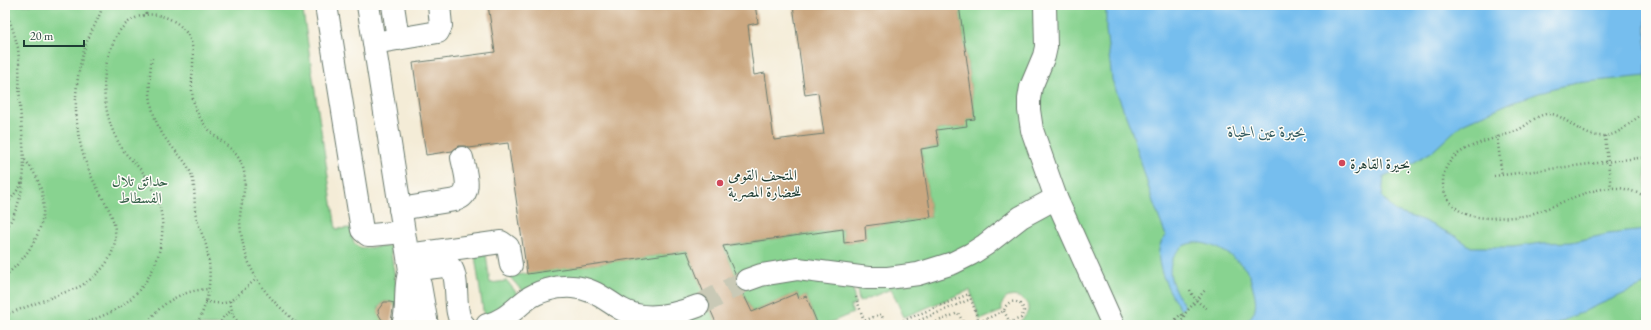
<svg xmlns="http://www.w3.org/2000/svg" width="1651" height="330" viewBox="0 0 1651 330" font-family="'EB Garamond',Amiri,serif">
  <style>
    .green { fill: #88d390; stroke: #548862 }
    .water { fill: #76beee; stroke: #4a7e91 }
    .building { fill: #caa780 }
    .lines { fill: none; stroke-linecap: round; stroke-linejoin: round }
    .minor-tunnel { stroke: #c9c9b6; stroke-width: 22; stroke-dasharray: 22 11; stroke-linecap: butt }
    .minor-casing { stroke: #6a7a6d; stroke-width: 24 }
    .path { stroke: #6a7a6d; stroke-width: 2.5; stroke-dasharray: 1 3; stroke-linecap: butt }
    .minor { stroke: #fff; stroke-width: 22 }
    .poi-dot { fill: #d1495b; stroke: #fdfcf7; stroke-width: 1.5 }
    .labels { text-anchor: middle; dominant-baseline: central; stroke-width: 3; stroke-linejoin: round; paint-order: stroke }
    .poi-label { font-size: 15px; fill: #1f3d34; stroke: #fdfcf7; text-anchor: start }
    .park-label { font-size: 15px; fill: #39624b; stroke: #fdfcf7 }
    .water-label { font-size: 16px; font-style: italic; fill: #355d62; stroke: #fdfcf7 }
  </style>
  <rect width="100%" height="100%" fill="#fdfcf7"/>
  <filter id="ink" filterUnits="userSpaceOnUse"><feTurbulence type="fractalNoise" baseFrequency=".025" numOctaves="2"/><feDisplacementMap in="SourceGraphic" scale="8" xChannelSelector="R" yChannelSelector="G"/><feConvolveMatrix kernelMatrix="1 2 1 2 8 2 1 2 1" color-interpolation-filters="sRGB"/></filter>
  <filter id="wash" filterUnits="userSpaceOnUse"><feTurbulence type="fractalNoise" baseFrequency=".012" numOctaves="4" result="noise"/><feDisplacementMap in="SourceGraphic" scale="16" xChannelSelector="R" yChannelSelector="G"/><feGaussianBlur stdDeviation="0.9" result="paint"/><feColorMatrix in="noise" values="0 0 0 0 0 0 0 0 0 0 0 0 0 0 0 0 0 1.4 0 .05"/><feComposite in="paint" operator="in"/></filter>
  <g filter="url(#wash)">
    <rect width="100%" height="100%" fill="#f4ecd7"/>
    <g class="green">
      <path d="M5,5H302L336,229L351,228C352,237 352,245 362,248L390,246L396,284L397,308C385,291 368,313 387,322L383,325H5Z"/>
      <path d="M959,5H1646V325H1022L1020,321C1047,300 998,283 1002,311L980,320L970,290L904,317L891,289L859,302L856,283C865,284 875,284 884,283C922,282 958,271 989,249C1007,237 1022,221 1043,214L1039,201C1011,212 994,232 969,248C952,260 930,267 910,271C872,278 836,265 799,265C777,264 757,271 737,279L723,246L843,229L844,243L866,240L865,226L931,217L921,149L939,146L936,130L966,126V120L975,119Z"/>
      <path d="M687,251L705,295L682,305L658,310L619,299L523,292L509,276Z"/>
      <path d="M486,254L490,283L507,281L519,296L484,317L475,256Z"/>
      <path d="M767,279L852,282L855,304L850,306L853,313L824,325H818L806,296L799,299L797,293L752,312L741,289Z"/>
      <path d="M709,307L717,325H702L701,323L691,325L687,316Z"/>
    </g>
    <path class="water" d="M1106,5H1646V76L1576,83L1554,88L1512,102L1462,124L1433,151L1406,167L1384,176L1382,197L1396,212L1422,220L1455,236L1471,247H1513L1542,243L1572,242L1608,234L1646,230V284L1553,325H1239C1258,317 1258,303 1252,285C1251,280 1249,275 1247,271C1231,250 1185,225 1172,261C1166,276 1176,294 1185,306L1181,310C1169,292 1147,254 1166,236L1153,202L1131,129L1112,80L1106,30Z"/>
    <g id="blocks">
      <g class="building">
        <path d="M488,5H755L758,23L748,25L754,75L765,73L774,140L824,134L818,93L805,95L793,5H959L975,119L966,120L967,126L936,130L939,146L921,149L931,217L865,226L866,240L844,243L843,229L723,246L736,276L735,285L742,291L752,312L797,293L799,299L806,296L818,325H717L710,309V301L705,296L687,251L527,274L508,143L469,148L465,146H459L452,151L426,155L413,63L495,52Z"/>
        <path d="M384,302H390L394,303L391,321L387,322L382,320L379,315L378,310Z"/>
      </g>
    </g>
  </g>
  <g filter="url(#ink)">
    <use href="#blocks" fill-opacity="0" stroke="#6a7a6d" stroke-width="1"/>
    <g class="lines">
      <path class="minor-tunnel" d="M698,306L747,280"/>
      <defs>
        <g id="minor">
          <path d="M326,5L362,230L368,235H372L403,232"/>
          <path d="M368,5L410,270L417,279L420,285L427,325"/>
          <path d="M393,5L398,39"/>
          <path d="M1045,5L1046,47L1044,56L1031,87L1029,99V110L1032,130L1056,198L1113,325"/>
          <path d="M374,43L438,32L441,26L439,5"/>
          <path d="M400,209L455,200C474,195 465,172 462,158"/>
          <path d="M408,255L501,242L508,247L511,265"/>
          <path d="M410,270L444,266H449L452,269C460,284 452,314 464,325"/>
          <path d="M747,280L761,275L798,269L868,278H888L918,274L953,263L971,254L985,245L1021,217L1056,198"/>
          <path d="M403,325C409,307 403,288 410,270"/>
          <path d="M487,325C504,321 513,310 526,300C538,291 556,286 572,287C593,288 604,299 621,309C645,323 675,315 698,306"/>
        </g>
      </defs>
      <use href="#minor" class="minor-casing"/>
      <g class="path">
        <path d="M145,5L146,15"/>
        <path d="M5,9L13,30L18,48C20,67 19,87 20,106C23,154 32,188 5,231"/>
        <path d="M152,58C147,87 149,118 168,142C175,151 184,159 189,169C197,185 193,200 196,216C199,227 203,236 206,245C213,272 210,302 196,325"/>
        <path d="M1646,113C1631,119 1622,135 1604,136C1578,138 1565,112 1547,114C1536,115 1528,125 1518,130C1494,141 1444,145 1443,181C1443,190 1446,199 1453,205C1463,216 1478,218 1492,218C1505,217 1518,218 1531,214C1558,206 1582,190 1611,188C1624,187 1634,192 1646,196"/>
        <path d="M1497,136L1502,175"/>
        <path d="M1605,136L1611,188"/>
        <path d="M1494,176L1646,157"/>
        <path d="M5,207L19,188L23,179"/>
        <path d="M5,276C42,245 59,201 25,160"/>
        <path d="M1190,290C1194,299 1200,305 1209,309"/>
        <path d="M856,297L864,321"/>
        <path d="M230,301L233,316L241,325"/>
        <path d="M205,302C211,302 218,304 224,303C235,301 247,285 257,279"/>
        <path d="M1004,311L1011,325"/>
        <path d="M5,315L79,287C105,272 123,248 112,217C106,201 96,188 90,173C81,153 77,132 76,110C75,89 79,65 86,44C91,31 99,19 103,5"/>
        <path d="M1183,316L1206,289"/>
        <path d="M81,325C92,320 103,316 113,311C139,297 157,271 161,242C166,217 157,189 141,170C135,163 128,157 123,150C104,121 99,83 110,51C115,36 122,23 138,17C151,12 166,15 178,24C205,45 186,75 194,103C197,114 203,124 211,132C222,143 236,149 242,165C249,182 241,200 240,217C240,247 251,276 271,298C279,307 289,315 298,325"/>
        <path d="M146,325C161,302 181,291 208,289"/>
        <path d="M219,325L224,316L231,311"/>
        <path d="M854,325L881,314L886,325"/>
        <path d="M892,325L969,294L979,322"/>
        <path d="M908,325L971,299"/>
        <path d="M929,325L958,313L963,322L954,325"/>
        <path d="M972,325L1004,311C1006,299 1021,298 1024,311L1021,318L1003,325"/>
        <path d="M1170,325L1181,314L1185,317L1177,325"/>
      </g>
      <use href="#minor" class="minor"/>
    </g>
  </g>
  <g class="poi-dot">
    <circle cx="1342" cy="163" r="4"/>
    <circle cx="720" cy="183" r="4"/>
  </g>
  <g class="labels">
    <g class="poi-label">
      <text x="1350" y="163">بحيرة القاهرة</text>
      <text x="728" y="174">المتحف القومى<tspan x="728" dy="17">للحضارة المصرية</tspan></text>
    </g>
    <g class="park-label">
      <text x="140" y="180">حدائق تلال<tspan x="140" dy="17">الفسطاط</tspan></text>
    </g>
    <g class="water-label">
      <text x="1267" y="131">بحيرة عين الحياة</text>
    </g>
  </g>
  <rect width="1651" height="330" fill="none" stroke="#fdfcf7" stroke-width="20"/>
  <path d="M24 40v6h60v-6" fill="none" stroke="#1f3d34" stroke-width="2"/>
  <text x="30" y="40" font-size="12" fill="#1f3d34" stroke="#fdfcf7" stroke-width="3" paint-order="stroke">20 m</text>
</svg>
